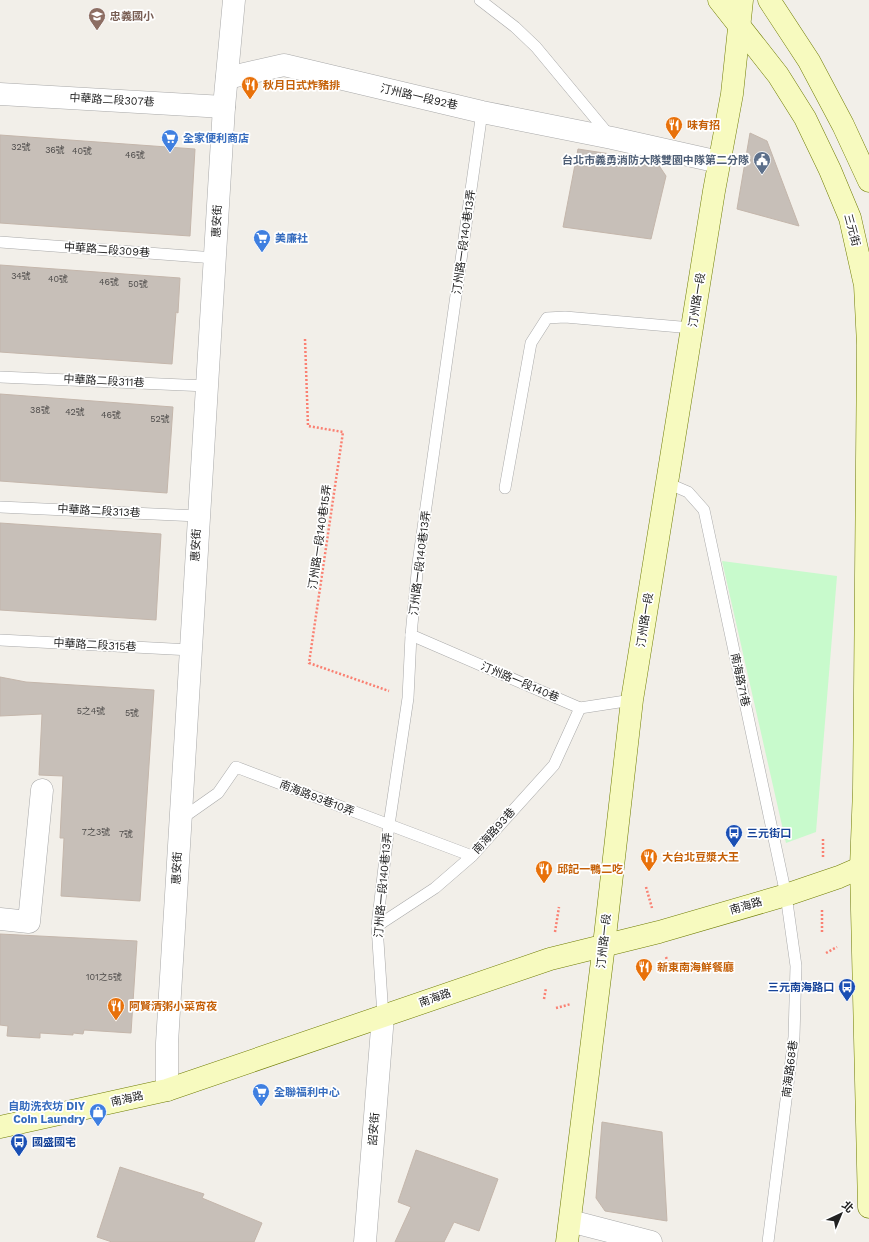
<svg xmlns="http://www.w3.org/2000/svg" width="869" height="1242" viewBox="0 0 869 1242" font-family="'Work Sans','Noto Sans TC',sans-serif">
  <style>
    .park { fill: #c8facc }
    .building { fill: #c7bfb8; stroke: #c4b6ab }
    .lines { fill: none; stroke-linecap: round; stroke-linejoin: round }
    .lane-casing { stroke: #a9a9a9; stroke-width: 12 }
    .street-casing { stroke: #a9a9a9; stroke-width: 23 }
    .secondary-casing { stroke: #707d05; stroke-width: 23 }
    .path { stroke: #fa8072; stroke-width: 2.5; stroke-dasharray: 2 2; stroke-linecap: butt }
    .lane { stroke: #fff; stroke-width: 11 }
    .street { stroke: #fff; stroke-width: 22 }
    .secondary { stroke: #f7fabf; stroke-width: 22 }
    .labels { text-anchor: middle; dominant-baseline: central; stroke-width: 3.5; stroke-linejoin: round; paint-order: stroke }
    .number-label { font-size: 9px; fill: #4b4948 }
    .education-label { font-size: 11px; font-weight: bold; fill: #785e54; stroke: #fff; text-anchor: start }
    .food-label { font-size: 11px; font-weight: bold; fill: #c56008; stroke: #fff; text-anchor: start }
    .street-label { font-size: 11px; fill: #222; stroke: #fff }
    .shop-label { font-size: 11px; font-weight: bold; fill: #366cbe; stroke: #fff; text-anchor: start }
    .service-label { font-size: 11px; font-weight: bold; fill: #4e5e75; stroke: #fff; text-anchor: end }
    .transit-label { font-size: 11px; font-weight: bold; fill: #164399; stroke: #fff; text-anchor: start }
  </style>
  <rect width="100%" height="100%" fill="#f2efe9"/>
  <path class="park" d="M722,561L837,576L816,832L786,843Z"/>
  <g class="building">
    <path d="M750,133L767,141L799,226L737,209Z"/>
    <path d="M0,135L195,149L190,236L0,223Z"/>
    <path d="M578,149L656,161L666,176L651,239L563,227Z"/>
    <path d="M0,265L180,278L178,313L176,312L172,364L0,352Z"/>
    <path d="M0,394L173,407L167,493L0,481Z"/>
    <path d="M0,523L161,534L156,620L0,610Z"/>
    <path d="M0,677L26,682L154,690L140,901L61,896L64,838H60L63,776L39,775L42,714L0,716Z"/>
    <path d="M0,934L137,941L131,1033L84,1030L83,1034L73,1033V1035L40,1033V1038L7,1036L8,1026L0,1025Z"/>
    <path d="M602,1122L662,1132L667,1221L605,1211L596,1198Z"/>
    <path d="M416,1150L498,1179L479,1231L454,1222L444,1242H395L411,1207L398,1202Z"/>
    <path d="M120,1167L204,1194L202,1198L262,1223L254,1242H112L97,1237Z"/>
  </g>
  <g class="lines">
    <defs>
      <g id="lane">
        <path d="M480,0L515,27L536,47L609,135"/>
        <path d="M0,242L215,258"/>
        <path d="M0,377L207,386"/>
        <path d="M667,483L688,492L704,510L786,895L796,966L794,1037L768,1242"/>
        <path d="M505,488L531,343L547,318L565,317L692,328"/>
        <path d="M0,507L198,516"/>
        <path d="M411,635L580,708L632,700"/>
        <path d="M0,640L191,650"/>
        <path d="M181,819L218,793L236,767L472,856"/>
        <path d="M377,926L435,888L472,856L554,765L580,708"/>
        <path d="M383,1016L377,926L389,825L408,698L411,635L418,563L482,112"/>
      </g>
      <g id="street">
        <path d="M227,78L284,65L482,112L612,138L719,162"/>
        <path d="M0,94L224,107"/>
        <path d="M0,919L29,922L42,790"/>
        <path d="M167,1090V1043L224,107L234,0"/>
        <path d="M570,1221L651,1242"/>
        <path d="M365,1242L383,1016"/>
      </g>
      <g id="secondary">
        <path d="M719,0L778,75L805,118L830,170L850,218L865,285L868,345L865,691L864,789L861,867L869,1207"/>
        <path d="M769,0L809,61L843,125L869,181"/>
        <path d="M0,1127L167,1090L550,959L659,932L786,895L839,877L869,864"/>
        <path d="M567,1242L604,945L632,700L714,191L732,94L742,0"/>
      </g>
    </defs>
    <use href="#lane" class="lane-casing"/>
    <use href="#street" class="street-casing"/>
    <use href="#secondary" class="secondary-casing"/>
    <g class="path">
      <path d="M305,339L308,426L343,432L309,663L389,691"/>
      <path d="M823,857V839"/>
      <path d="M646,887L652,908"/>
      <path d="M555,932L559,907"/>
      <path d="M822,932V910"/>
      <path d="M826,953L837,947"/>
      <path d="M666,957L668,963"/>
      <path d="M544,999L546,988"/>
      <path d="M556,1008L571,1004"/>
    </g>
    <use href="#lane" class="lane"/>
    <use href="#street" class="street"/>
    <use href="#secondary" class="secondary"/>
  </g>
  <defs>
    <symbol id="school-pin" viewBox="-11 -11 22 30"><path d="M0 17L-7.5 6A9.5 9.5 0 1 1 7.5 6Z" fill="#8d6e63" stroke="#fff"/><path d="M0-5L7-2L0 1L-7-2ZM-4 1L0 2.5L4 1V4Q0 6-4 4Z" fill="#fff"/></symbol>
    <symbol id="restaurant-pin" viewBox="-11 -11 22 30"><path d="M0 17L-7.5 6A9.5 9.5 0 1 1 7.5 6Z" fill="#e8710a" stroke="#fff"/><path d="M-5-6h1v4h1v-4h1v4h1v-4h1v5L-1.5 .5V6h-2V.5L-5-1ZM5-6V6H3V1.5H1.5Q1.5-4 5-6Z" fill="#fff"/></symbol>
    <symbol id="supermarket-pin" viewBox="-11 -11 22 30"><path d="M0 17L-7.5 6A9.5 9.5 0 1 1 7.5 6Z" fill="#3f7fe0" stroke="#fff"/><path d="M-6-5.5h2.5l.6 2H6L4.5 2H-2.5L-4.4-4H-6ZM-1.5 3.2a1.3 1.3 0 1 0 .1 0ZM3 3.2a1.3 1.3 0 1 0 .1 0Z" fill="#fff"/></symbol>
    <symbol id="civic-pin" viewBox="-11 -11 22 30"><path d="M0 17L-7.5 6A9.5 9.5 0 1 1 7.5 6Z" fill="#5c6f8a" stroke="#fff"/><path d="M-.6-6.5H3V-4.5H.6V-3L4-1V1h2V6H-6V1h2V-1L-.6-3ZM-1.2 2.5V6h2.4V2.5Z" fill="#fff"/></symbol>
    <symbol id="bus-pin" viewBox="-11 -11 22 30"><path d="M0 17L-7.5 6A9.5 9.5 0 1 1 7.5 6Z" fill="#1a4fb4" stroke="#fff"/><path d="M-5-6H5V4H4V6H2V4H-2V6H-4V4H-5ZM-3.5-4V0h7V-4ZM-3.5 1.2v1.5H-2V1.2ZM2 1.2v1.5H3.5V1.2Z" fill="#fff"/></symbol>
    <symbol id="shop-pin" viewBox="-11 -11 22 30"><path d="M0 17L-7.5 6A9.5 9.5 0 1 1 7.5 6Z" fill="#3f7fe0" stroke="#fff"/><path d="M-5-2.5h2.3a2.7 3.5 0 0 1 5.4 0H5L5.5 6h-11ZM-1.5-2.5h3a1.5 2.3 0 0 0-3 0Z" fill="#fff"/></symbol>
  </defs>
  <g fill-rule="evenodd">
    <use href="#school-pin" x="87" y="6" width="20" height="27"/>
    <use href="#restaurant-pin" x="240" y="75" width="20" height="27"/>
    <use href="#restaurant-pin" x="664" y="115" width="20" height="27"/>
    <use href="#supermarket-pin" x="160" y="128" width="20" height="27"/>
    <use href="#civic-pin" x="752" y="150" width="20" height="27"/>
    <use href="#supermarket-pin" x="252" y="228" width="20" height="27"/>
    <use href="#bus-pin" x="724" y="823" width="20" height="27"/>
    <use href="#restaurant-pin" x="639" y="847" width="20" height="27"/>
    <use href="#restaurant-pin" x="534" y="859" width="20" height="27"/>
    <use href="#restaurant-pin" x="634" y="957" width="20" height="27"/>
    <use href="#bus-pin" x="837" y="977" width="20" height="27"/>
    <use href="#restaurant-pin" x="106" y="996" width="20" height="27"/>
    <use href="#supermarket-pin" x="251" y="1082" width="20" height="27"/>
    <use href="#shop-pin" x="88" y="1102" width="20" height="27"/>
    <use href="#bus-pin" x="9" y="1132" width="20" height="27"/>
  </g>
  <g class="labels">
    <g class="number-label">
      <text x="21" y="147">32號</text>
      <text x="55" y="150">36號</text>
      <text x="82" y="151">40號</text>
      <text x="135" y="155">46號</text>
      <text x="21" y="276">34號</text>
      <text x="58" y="279">40號</text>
      <text x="109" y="282">46號</text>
      <text x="138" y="284">50號</text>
      <text x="40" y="410">38號</text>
      <text x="75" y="412">42號</text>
      <text x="111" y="415">46號</text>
      <text x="160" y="419">52號</text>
      <text x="91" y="711">5之4號</text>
      <text x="132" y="713">5號</text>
      <text x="96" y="832">7之3號</text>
      <text x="126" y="834">7號</text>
      <text x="104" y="977">101之5號</text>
    </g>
    <g class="education-label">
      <text x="110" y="16">忠義國小</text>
    </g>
    <g class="food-label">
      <text x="263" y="85">秋月日式炸豬排</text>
      <text x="687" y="125">味有招</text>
      <text x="662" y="857">大台北豆漿大王</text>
      <text x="557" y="869">邱記一鴨二吃</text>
      <text x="657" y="967">新東南海鮮餐廳</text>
      <text x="129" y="1006">阿賢清粥小菜宵夜</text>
    </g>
    <g class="street-label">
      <text transform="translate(419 97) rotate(13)">汀州路一段92巷</text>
      <text transform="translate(112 100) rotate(3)">中華路二段307巷</text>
      <text transform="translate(217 221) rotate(-87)">惠安街</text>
      <text transform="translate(852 230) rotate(75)">三元街</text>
      <text transform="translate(464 242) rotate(-82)">汀州路一段140巷13弄</text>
      <text transform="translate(107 250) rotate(4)">中華路二段309巷</text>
      <text transform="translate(697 300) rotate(-81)">汀州路一段</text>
      <text transform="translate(104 381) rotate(3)">中華路二段311巷</text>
      <text transform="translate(99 511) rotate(3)">中華路二段313巷</text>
      <text transform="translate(320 537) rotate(-82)">汀州路一段140巷15弄</text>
      <text transform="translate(196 545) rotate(-87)">惠安街</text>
      <text transform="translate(420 563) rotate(-83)">汀州路一段140巷13弄</text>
      <text transform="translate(645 620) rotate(-81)">汀州路一段</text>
      <text transform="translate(95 645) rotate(3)">中華路二段315巷</text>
      <text transform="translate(740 680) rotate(78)">南海路71巷</text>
      <text transform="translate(520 682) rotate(23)">汀州路一段140巷</text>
      <text transform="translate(317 798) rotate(21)">南海路93巷10弄</text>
      <text transform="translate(494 831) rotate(-48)">南海路93巷</text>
      <text transform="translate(177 868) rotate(-87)">惠安街</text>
      <text transform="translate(383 885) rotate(-85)">汀州路一段140巷13弄</text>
      <text transform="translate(746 906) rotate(-16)">南海路</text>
      <text transform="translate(604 941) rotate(-84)">汀州路一段</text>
      <text transform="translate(435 998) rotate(-19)">南海路</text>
      <text transform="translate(790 1069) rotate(-83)">南海路68巷</text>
      <text transform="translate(127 1099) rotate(-13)">南海路</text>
      <text transform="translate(374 1129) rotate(-86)">詔安街</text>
    </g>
    <g class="shop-label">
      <text x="183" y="138">全家便利商店</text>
      <text x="275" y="238">美廉社</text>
      <text x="274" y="1092">全聯福利中心</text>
      <text x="85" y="1106" text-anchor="end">自助洗衣坊 DIY<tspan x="85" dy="13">Coin Laundry</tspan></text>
    </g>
    <g class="service-label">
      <text x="749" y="160">台北市義勇消防大隊雙園中隊第二分隊</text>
    </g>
    <g class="transit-label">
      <text x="747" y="833">三元街口</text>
      <text x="834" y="987" text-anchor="end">三元南海路口</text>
      <text x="32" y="1142">國盛國宅</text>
    </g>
  </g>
  <g transform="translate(841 1214) rotate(44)" stroke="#ffffff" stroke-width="3" paint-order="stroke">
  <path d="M0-3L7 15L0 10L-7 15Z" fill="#222222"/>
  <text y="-6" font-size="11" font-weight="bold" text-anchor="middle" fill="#222222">北</text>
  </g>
</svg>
